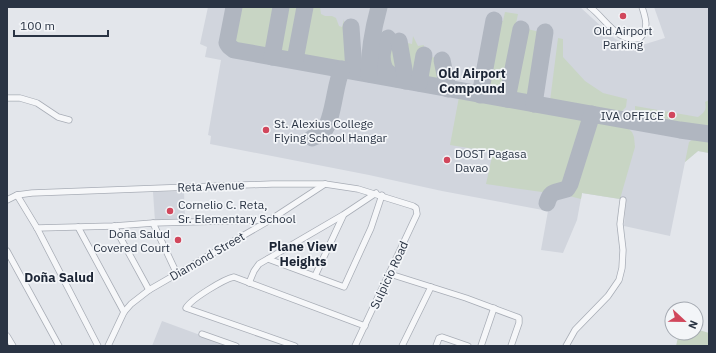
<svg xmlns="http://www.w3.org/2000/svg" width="716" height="353" viewBox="0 0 716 353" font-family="'IBM Plex Sans',sans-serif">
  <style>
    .built { fill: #d1d5dd }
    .green { fill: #c8d5c4 }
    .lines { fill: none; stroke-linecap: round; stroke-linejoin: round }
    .taxiway { stroke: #b0b6c0; stroke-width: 17 }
    .street-casing { stroke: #a8adb6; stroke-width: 7 }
    .street { stroke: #f6f7f9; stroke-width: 5.5 }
    .poi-dot { fill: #d1475c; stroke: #f3f5f8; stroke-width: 1.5 }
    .labels { text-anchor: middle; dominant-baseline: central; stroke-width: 3.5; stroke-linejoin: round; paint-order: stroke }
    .poi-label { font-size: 12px; fill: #2a3444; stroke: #f3f5f8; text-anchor: start }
    .street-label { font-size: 12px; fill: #2a3444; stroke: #f3f5f8 }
    .neighbourhood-label { font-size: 13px; font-weight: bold; fill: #1c2535; stroke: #f3f5f8 }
  </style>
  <rect width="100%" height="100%" fill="#e3e6eb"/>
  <g class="built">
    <path d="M208,7H580L614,38L621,42H632L635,45L639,46L665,38L654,7H709V153L698,151L685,162L670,236L624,226L626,200L582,193L577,220L563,253L541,250L548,211L442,191L369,175L210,144L211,136L208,135L221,60L205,57L207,47L200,44Z"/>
    <path d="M184,191L185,220L155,221L153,192Z"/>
    <path d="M162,321L230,346H152Z"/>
  </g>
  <g class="green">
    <path d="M236,7H278L276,20H273L272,28L275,29L271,51L231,43L230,38Z"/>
    <path d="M282,7H303L293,55L274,51L278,29H281L282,21H280Z"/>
    <path d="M308,7H320L321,14L325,16H332L336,18L339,26L342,27L344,19V27H348L352,65L298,56Z"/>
    <path d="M505,12L518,14L515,28L518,29L508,88L505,92H502L485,89L484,87L496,20L503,21Z"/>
    <path d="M523,28L540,32L531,93C527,98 519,96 513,94L512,89Z"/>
    <path d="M413,36L418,46L424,45L418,74L415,77L410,76L407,73L403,42L412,44Z"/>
    <path d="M558,38L563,39V57L585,81L603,93L627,99L626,107L620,113L550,101Z"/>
    <path d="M392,39L396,40L401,71L397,74L390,70C384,62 381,45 392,39Z"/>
    <path d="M426,56L436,58L440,62L441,81L427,79L423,76Z"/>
    <path d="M459,97L588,120L566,186L554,189L549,193L486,184L493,152L450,145Z"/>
    <path d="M709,100V129L639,117L635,113V106L698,117C704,113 707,110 705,102Z"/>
    <path d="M598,121L625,126L632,132L634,137L635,147L620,199L582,193L581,199L569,196L593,124Z"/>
    <path d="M693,139L709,141V153L698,151L685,162L689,142Z"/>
    <path d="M696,329L709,333V346H676L679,333H696Z"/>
  </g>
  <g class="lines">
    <g class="taxiway">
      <path d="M234,7L227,43L229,46L234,50L680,130L709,134"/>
      <path d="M351,27L354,71"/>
      <path d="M388,38C382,47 380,59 385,69C388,73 393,76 397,79"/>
      <path d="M399,41L406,81"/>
      <path d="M272,57L281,7"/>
      <path d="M295,60L305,7"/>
      <path d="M442,60L448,89"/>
      <path d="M369,74C369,51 373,29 379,7"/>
      <path d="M419,83L424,55"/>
      <path d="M480,95L494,20"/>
      <path d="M507,99L521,29"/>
      <path d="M534,104L545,32"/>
      <path d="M312,138C316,136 321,135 323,132C334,119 334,86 342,69"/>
      <path d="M547,203C551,190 555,193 567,189L570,184L592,114"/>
    </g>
    <defs>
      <g id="street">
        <path d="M590,7C605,18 618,44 640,38C649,29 646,19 642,7"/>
        <path d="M7,98H20L37,103L58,117L69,120"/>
        <path d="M17,195L37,228L98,346"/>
        <path d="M7,200L17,195L32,193L272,184H325L358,189L413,206L416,208L417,214L355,346"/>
        <path d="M153,223L177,274"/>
        <path d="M114,226L149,290"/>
        <path d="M78,227L124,312"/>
        <path d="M37,228L114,226L153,223L268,220"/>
        <path d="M7,251L59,346"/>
        <path d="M268,259L344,287L371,228L382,195"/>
        <path d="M390,274L466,298L517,317L519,318V323L511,346"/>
        <path d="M315,276L343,216"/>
        <path d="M249,283L254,271L259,264L343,215L376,193"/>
        <path d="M202,334L236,346"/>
        <path d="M7,336L13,346"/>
        <path d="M108,346L124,312L131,304L149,290L270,220L325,184"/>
        <path d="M295,346L186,308C191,299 224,279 234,277L365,326"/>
        <path d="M402,346L431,287"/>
        <path d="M436,346L439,338L442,337L468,346"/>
        <path d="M481,346L494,308"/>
        <path d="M566,346L575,330L608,296L619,280L622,268L623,250L620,224L623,200"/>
      </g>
    </defs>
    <use href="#street" class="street-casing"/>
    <use href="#street" class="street"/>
  </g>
  <g class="poi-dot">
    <circle cx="623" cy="16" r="4"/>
    <circle cx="672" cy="115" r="4"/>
    <circle cx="266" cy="130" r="4"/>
    <circle cx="447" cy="160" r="4"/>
    <circle cx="170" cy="211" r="4"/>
    <circle cx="178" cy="240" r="4"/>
  </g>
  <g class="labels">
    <g class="poi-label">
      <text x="623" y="30" text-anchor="middle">Old Airport<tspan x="623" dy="14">Parking</tspan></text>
      <text x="664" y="115" text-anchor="end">IVA OFFICE</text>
      <text x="274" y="123">St. Alexius College<tspan x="274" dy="14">Flying School Hangar</tspan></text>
      <text x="455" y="153">DOST Pagasa<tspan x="455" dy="14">Davao</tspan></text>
      <text x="178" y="204">Cornelio C. Reta,<tspan x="178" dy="14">Sr. Elementary School</tspan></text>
      <text x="170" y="233" text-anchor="end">Doña Salud<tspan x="170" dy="14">Covered Court</tspan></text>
    </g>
    <g class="street-label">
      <text transform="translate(211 186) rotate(-2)">Reta Avenue</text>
      <text transform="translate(207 256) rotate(-30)">Diamond Street</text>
      <text transform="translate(389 275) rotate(-65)">Sulpicio Road</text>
    </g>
    <g class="neighbourhood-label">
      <text x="472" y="73">Old Airport<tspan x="472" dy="15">Compound</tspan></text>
      <text x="303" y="246">Plane View<tspan x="303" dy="15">Heights</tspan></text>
      <text x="59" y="277">Doña Salud</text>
    </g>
  </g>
  <rect width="716" height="353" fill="none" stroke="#2a3444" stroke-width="16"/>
  <g transform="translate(684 321) rotate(112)"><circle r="19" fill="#f3f5f8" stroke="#a3a8b0"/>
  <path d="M0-3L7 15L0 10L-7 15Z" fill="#d1475c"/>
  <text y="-6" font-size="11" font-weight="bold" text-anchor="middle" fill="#2a3444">N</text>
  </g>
  <path d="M14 30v6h94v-6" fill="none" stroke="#2a3444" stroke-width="2"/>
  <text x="20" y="30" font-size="12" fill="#2a3444" stroke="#f3f5f8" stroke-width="3" paint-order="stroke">100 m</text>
</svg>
